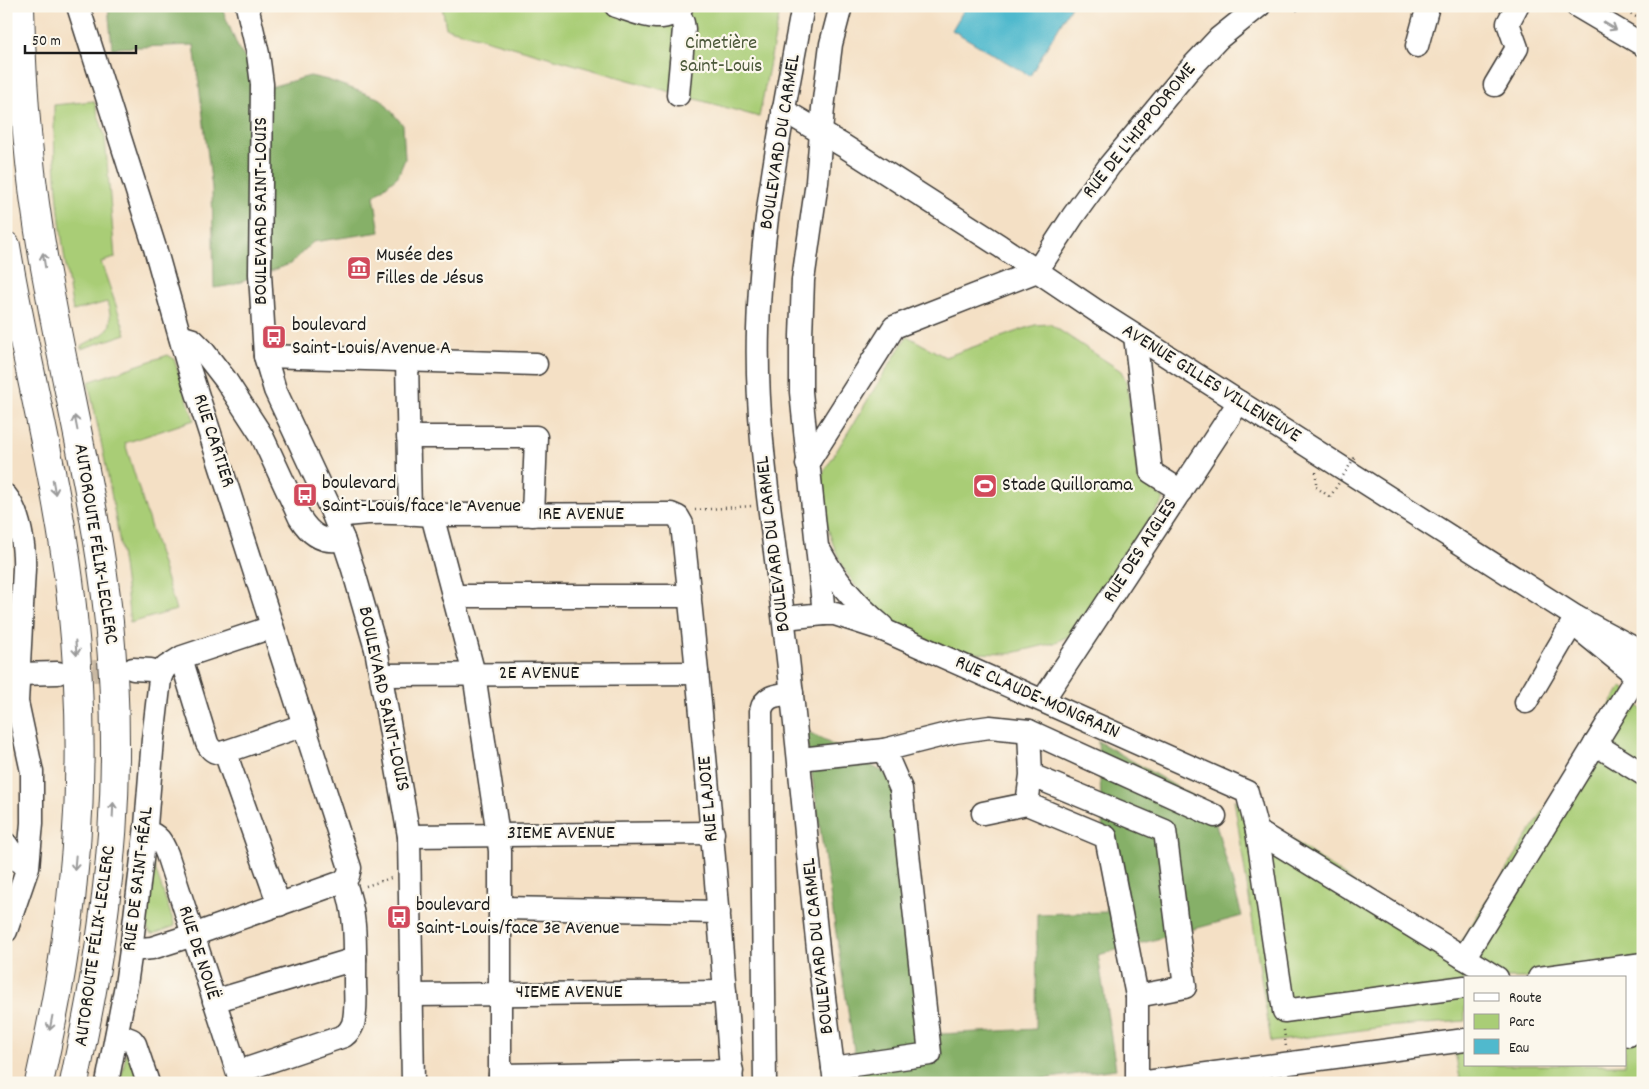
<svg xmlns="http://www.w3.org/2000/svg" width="1649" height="1089" viewBox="0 0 1649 1089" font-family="Dekko,sans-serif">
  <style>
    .green { fill: #a9cd76; stroke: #627449 }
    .forest { fill: #86b067; stroke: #516642 }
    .water { fill: #50b9cd; stroke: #366a74 }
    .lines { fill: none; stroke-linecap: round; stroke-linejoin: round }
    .minor-tunnel { stroke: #c9b9a3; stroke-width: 22; stroke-dasharray: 22 11; stroke-linecap: butt }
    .minor-casing { stroke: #3c3935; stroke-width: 25 }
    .highway-casing { stroke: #3c3935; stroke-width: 30 }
    .path { stroke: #3c3935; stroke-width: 2.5; stroke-dasharray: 1 4; stroke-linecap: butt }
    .minor { stroke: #fff; stroke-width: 22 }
    .highway { stroke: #fff; stroke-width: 28 }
    .path-bridge { stroke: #3c3935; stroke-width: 2.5; stroke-dasharray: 1 4; stroke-linecap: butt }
    .oneway { stroke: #999 }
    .labels { text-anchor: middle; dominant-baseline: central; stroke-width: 4.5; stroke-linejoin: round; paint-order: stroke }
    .park-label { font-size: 20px; fill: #4d5a3c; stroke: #fbf7ec }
    .street-label { font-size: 20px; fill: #1c1c1c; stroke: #fbf7ec }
    .poi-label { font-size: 20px; fill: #1c1c1c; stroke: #fbf7ec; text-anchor: start }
  </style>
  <rect width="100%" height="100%" fill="#fbf7ec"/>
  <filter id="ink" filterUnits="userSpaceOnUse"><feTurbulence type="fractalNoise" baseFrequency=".02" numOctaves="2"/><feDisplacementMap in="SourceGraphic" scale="10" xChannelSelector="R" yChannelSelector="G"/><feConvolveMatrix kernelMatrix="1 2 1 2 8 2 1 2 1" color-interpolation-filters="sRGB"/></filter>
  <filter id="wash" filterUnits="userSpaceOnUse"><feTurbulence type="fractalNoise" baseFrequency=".0096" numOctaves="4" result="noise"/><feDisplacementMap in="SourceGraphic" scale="20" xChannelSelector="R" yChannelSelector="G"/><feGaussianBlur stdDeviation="1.12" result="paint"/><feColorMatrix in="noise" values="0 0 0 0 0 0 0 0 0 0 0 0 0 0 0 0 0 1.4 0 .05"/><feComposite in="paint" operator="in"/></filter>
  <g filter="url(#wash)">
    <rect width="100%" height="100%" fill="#f4e0c5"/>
    <g class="green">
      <path d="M442,6H781L759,117L446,28Z"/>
      <path d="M94,101L105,137L115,258L101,262L126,334L81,349V346C104,333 117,333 107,302L73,311C61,243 53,175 54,105Z"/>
      <path d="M1050,324L1121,371L1127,383L1138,479L1164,499L1079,631L1054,643L1008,654L976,653L944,648L888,620L864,598L844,569L833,544L826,522L821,493L823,473L907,336L945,357L1035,325Z"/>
      <path d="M168,355L174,359L194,420L125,443L176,610L130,623C122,542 106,462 88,382Z"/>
      <path d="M1622,686L1643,711V1018L1625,1017V978H1465V1021L1384,1027L1271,1042L1234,799L1454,953Z"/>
      <path d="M152,860L175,926L154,934L150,933L147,927Z"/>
      <path d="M1625,1036L1643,1038V1083H1461L1454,1048L1465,1046V1065H1625Z"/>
      <path d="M127,1050L143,1083H120Z"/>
    </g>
    <g class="forest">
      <path d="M108,6H221L239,50L262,80L270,87L310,76L328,80L381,99L403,125L405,159L398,176L374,196L380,232L313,242L290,264L233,285L214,288L212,188L194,45L112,48Z"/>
      <path d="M805,730L885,773L902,803L940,1034L1036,1029L1037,914L1107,912L1098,741L1211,807L1242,916L1098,955L1116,1069L1013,1083H859Z"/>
    </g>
    <path class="water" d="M966,6H1071L1030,76L952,30Z"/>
  </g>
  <g filter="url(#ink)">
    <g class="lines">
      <path class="minor-tunnel" d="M60,673L130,669"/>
      <defs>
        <g id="minor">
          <path d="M78,6L155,248L187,362L350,868L348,876L342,882L193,935L152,948L131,950"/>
          <path d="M247,6L258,54L262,84L260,274L265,356L275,390L331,510L343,539L353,569L376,649L409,836L413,1083"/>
          <path d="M616,6C638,13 664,27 682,6"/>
          <path d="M803,6C783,113 761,221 758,330C755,432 774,532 785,633C798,742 807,850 819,958C824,1000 830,1041 835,1083"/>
          <path d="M1577,6L1643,45"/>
          <path d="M1417,46L1428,6"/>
          <path d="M1495,85L1517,48L1508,23L1517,6"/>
          <path d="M678,95L684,29L683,23L678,11"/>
          <path d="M783,110L844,146L1000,246L1098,312L1576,617L1643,653"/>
          <path d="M1037,271L1073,216L1110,165L1187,72L1219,38L1259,6"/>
          <path d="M180,336L193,340L201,348L225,379L262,436L300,518C310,534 323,544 343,539"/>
          <path d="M1135,336L1151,472L1181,491"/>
          <path d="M265,356L536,364"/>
          <path d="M407,361L410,514"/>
          <path d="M408,437H536L533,515"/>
          <path d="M807,464L894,327L1037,271"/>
          <path d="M6,496C20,513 25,548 24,569L17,702L32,772V823L28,867L6,931"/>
          <path d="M432,515L474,674L498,835L500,851V1083"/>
          <path d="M335,518C360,510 404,513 432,515L671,514L678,517L682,524C702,710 718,896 732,1083"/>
          <path d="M821,553C836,582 857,605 882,626"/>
          <path d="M453,596H690"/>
          <path d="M824,614H835L881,629L1247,792L1257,831L1284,1011L1465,987"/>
          <path d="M784,618L824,614L801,392V336L803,280L817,182L823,108L831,44L841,6"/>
          <path d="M1578,628L1643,681"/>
          <path d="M181,658L207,743C211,751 216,754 225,752"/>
          <path d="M133,669L151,670L162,673"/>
          <path d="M18,674L58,673"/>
          <path d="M381,675L697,673"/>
          <path d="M1043,700L1239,402"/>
          <path d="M1526,702L1576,617"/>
          <path d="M1029,731L1031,775L1027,804L1106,837L1137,996L1185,987L1165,831L1031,775"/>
          <path d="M1595,744L1643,774"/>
          <path d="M884,750L955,732L990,727L1029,731L1215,816"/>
          <path d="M800,759L884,750L901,789L930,1054L833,1068"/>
          <path d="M983,813L1027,804"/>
          <path d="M1257,831L1497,978"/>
          <path d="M146,832C158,834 162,842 167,854L241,1083"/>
          <path d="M409,836L713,833"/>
          <path d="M6,844L17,860L28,865"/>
          <path d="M279,905L225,752L304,725"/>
          <path d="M500,908L719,912"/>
          <path d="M1464,958L1643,666"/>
          <path d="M1539,978L1643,964"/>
          <path d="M412,995L725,992"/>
          <path d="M214,1001L355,959"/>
          <path d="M117,1034L132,1040L135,1044L148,1083"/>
          <path d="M1629,1035L1631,966L1643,969"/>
          <path d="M238,1072L344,1036C348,1033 351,1029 353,1024C357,1010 355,995 355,981C355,948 357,912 344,881"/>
          <path d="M500,1075L732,1071"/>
          <path d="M107,1083L126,985L131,950L146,826L153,739L160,679L162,673L166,667L182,657L272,627"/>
          <path d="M765,1083L761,711C764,695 778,695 792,693"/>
          <path d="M1137,1083V996"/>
          <path d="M1139,1083L1465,1040"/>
        </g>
        <g id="highway">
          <path d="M20,6C22,101 31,196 49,289C69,400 97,509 109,622C118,716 117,812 105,905C98,965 86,1024 74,1083"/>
          <path d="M6,246C26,366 59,484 72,606C84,719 82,832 65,945C59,991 49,1037 39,1083"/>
        </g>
      </defs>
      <use href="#minor" class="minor-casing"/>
      <use href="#highway" class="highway-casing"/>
      <g class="path">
        <path d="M1294,6L1298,11L1306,6"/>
        <path d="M1618,6L1643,21"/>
        <path d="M1316,472V487L1330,497"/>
        <path d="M695,510L752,506"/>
        <path d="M366,886L391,878"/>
        <path d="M1284,1030L1286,1047"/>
      </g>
      <use href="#minor" class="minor"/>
      <use href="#highway" class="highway"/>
      <path class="path-bridge" d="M1330,497L1356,455"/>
    </g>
    <defs><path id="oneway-shaft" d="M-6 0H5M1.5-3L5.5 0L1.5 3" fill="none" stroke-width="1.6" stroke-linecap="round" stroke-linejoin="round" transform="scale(1.25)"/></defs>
    <g class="oneway">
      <use href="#oneway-shaft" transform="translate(1610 26) rotate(31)"/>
      <use href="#oneway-shaft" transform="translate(44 260) rotate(-99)"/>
      <use href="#oneway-shaft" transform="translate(76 423) rotate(-101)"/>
      <use href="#oneway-shaft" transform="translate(54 487) rotate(80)"/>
      <use href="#oneway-shaft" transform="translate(76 648) rotate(85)"/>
      <use href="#oneway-shaft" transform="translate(113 810) rotate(-87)"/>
      <use href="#oneway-shaft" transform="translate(75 863) rotate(95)"/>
      <use href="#oneway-shaft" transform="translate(51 1023) rotate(101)"/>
    </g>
  </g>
  <defs>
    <symbol id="museum-square" viewBox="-11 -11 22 22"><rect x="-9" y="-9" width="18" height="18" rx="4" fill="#d1495b" stroke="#fbf7ec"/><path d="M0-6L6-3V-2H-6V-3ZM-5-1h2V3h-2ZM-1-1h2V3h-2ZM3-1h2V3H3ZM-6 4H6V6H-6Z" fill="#fff"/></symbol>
    <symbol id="bus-square" viewBox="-11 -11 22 22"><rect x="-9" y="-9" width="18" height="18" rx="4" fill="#d1495b" stroke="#fbf7ec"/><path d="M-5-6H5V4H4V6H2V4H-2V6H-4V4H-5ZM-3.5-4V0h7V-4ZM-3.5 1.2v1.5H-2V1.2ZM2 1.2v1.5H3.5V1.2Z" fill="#fff"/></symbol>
    <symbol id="stadium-square" viewBox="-11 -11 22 22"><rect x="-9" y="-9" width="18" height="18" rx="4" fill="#d1495b" stroke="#fbf7ec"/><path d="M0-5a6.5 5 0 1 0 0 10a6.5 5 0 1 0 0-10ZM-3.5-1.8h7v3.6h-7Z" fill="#fff"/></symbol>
  </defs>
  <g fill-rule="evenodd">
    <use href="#museum-square" x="345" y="254" width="28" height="28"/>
    <use href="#bus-square" x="260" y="323" width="28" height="28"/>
    <use href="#stadium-square" x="971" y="472" width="28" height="28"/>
    <use href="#bus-square" x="291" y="481" width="28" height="28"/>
    <use href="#bus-square" x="385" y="903" width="28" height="28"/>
  </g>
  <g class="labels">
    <g class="park-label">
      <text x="721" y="44">Cimetière<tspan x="721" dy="23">Saint-Louis</tspan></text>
    </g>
    <g class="street-label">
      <text transform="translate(1140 131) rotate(-51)">RUE DE L'HIPPODROME</text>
      <text transform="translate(781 142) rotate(-81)">BOULEVARD DU CARMEL</text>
      <text transform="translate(262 211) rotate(-90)">BOULEVARD SAINT-LOUIS</text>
      <text transform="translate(1211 384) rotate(32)">AVENUE GILLES VILLENEUVE</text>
      <text transform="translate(213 441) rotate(72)">RUE CARTIER</text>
      <text x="581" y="515">1RE AVENUE</text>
      <text transform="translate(95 544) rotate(81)">AUTOROUTE FÉLIX-LECLERC</text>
      <text transform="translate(774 544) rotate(-97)">BOULEVARD DU CARMEL</text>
      <text transform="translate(1141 551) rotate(-57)">RUE DES AIGLES</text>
      <text x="539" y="674">2E AVENUE</text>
      <text transform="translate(1037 698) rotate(24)">RUE CLAUDE-MONGRAIN</text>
      <text transform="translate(383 699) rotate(78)">BOULEVARD SAINT-LOUIS</text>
      <text transform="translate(709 799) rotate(-95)">RUE LAJOIE</text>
      <text x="561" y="834">3IEME AVENUE</text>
      <text transform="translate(139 879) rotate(-83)">RUE DE SAINT-RÉAL</text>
      <text transform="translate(96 946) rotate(-82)">AUTOROUTE FÉLIX-LECLERC</text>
      <text transform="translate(819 946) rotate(-96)">BOULEVARD DU CARMEL</text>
      <text transform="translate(198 953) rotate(72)">RUE DE NOUË</text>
      <text x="569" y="993">4IEME AVENUE</text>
    </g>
    <g class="poi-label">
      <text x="376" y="256">Musée des<tspan x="376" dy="23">Filles de Jésus</tspan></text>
      <text x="292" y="326">boulevard<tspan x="292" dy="23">Saint-Louis/Avenue A</tspan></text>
      <text x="322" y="484">boulevard<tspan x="322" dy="23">Saint-Louis/face 1e Avenue</tspan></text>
      <text x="1002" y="486">Stade Quillorama</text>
      <text x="416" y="906">boulevard<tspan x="416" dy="23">Saint-Louis/face 3e Avenue</tspan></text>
    </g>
  </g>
  <rect width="1649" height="1089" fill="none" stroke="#fbf7ec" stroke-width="25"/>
  <rect x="1464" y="976" width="162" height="90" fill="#fbf7ec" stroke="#a29f99"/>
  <rect x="1474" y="993" width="25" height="8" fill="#ffffff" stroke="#a29f99"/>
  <text x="1509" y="1002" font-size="15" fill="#1c1c1c">Route</text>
  <rect x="1474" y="1014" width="25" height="15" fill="#a9cd76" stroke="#a29f99"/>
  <text x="1509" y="1026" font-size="15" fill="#1c1c1c">Parc</text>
  <rect x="1474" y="1039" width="25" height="15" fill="#50b9cd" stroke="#a29f99"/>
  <text x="1509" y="1052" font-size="15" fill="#1c1c1c">Eau</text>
  <path d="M25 45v8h111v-8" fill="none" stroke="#1c1c1c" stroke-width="2.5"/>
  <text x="32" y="45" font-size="15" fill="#1c1c1c" stroke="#fbf7ec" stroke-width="4" paint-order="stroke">50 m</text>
</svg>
